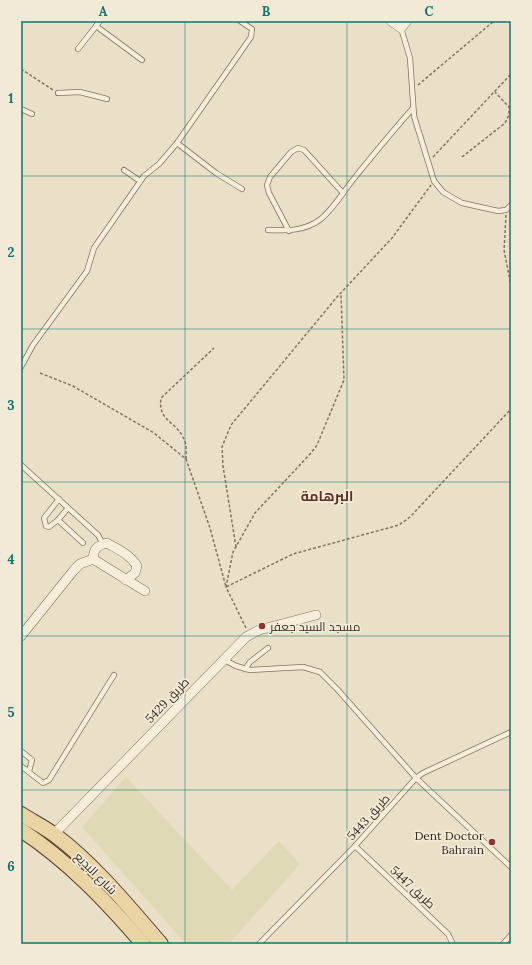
<svg xmlns="http://www.w3.org/2000/svg" width="532" height="965" viewBox="0 0 532 965" font-family="Lora,Cairo,serif">
  <style>
    .farmland { fill: #dfd9b5 }
    .lines { fill: none; stroke-linecap: round; stroke-linejoin: round }
    .service-casing { stroke: #85735e; stroke-width: 6 }
    .minor-casing { stroke: #85735e; stroke-width: 10 }
    .primary-casing { stroke: #534132; stroke-width: 16 }
    .path { stroke: #85735e; stroke-width: 1.5; stroke-dasharray: 3 2; stroke-linecap: butt }
    .service { stroke: #f6eeda; stroke-width: 4.5 }
    .minor { stroke: #f6eeda; stroke-width: 9 }
    .primary { stroke: #ead4a3; stroke-width: 14 }
    .grid { fill: none; stroke: #0f766e; stroke-width: 1; stroke-opacity: 0.55 }
    .poi-dot { fill: #8e3434; stroke: #f2ead6; stroke-width: 1.5 }
    .labels { text-anchor: middle; dominant-baseline: central; stroke-width: 3.5; stroke-linejoin: round; paint-order: stroke }
    .poi-label { font-size: 12px; fill: #362b20; stroke: #f2ead6; text-anchor: start }
    .street-label { font-size: 12px; fill: #362b20; stroke: #f2ead6 }
    .quarter-label { font-size: 14px; font-weight: bold; fill: #5f3024; stroke: #f2ead6 }
    .neatline { fill: none; stroke: #0f766e; stroke-width: 1.5 }
    .grid-label { font-size: 13px; text-anchor: middle; font-weight: bold; fill: #0f766e }
  </style>
  <rect width="100%" height="100%" fill="#eae0c7"/>
  <path class="farmland" d="M126,777L232,890L279,841L300,864L229,944H186L82,827Z"/>
  <g class="lines">
    <defs>
      <g id="service">
        <path d="M96,26L142,60"/>
        <path d="M401,28L410,58L414,116L434,181L443,192L462,203L498,211L506,210L511,205"/>
        <path d="M78,49L100,21"/>
        <path d="M58,93L80,92L107,99"/>
        <path d="M21,109L32,114"/>
        <path d="M177,143L216,173L242,189"/>
        <path d="M124,170L140,181"/>
        <path d="M268,230C287,231 305,231 321,219C333,209 342,194 352,181C372,156 392,132 413,108"/>
        <path d="M289,231L269,193L267,185L270,177L291,152L298,148L304,150L343,193"/>
        <path d="M21,367L33,345L87,271L94,248L144,176L159,164L177,143L251,37L252,29L240,21"/>
        <path d="M21,465L98,535L103,544"/>
        <path d="M68,508L58,520L83,543"/>
        <path d="M58,520L49,527L46,526L44,518L59,499"/>
        <path d="M223,659L236,666L250,670L303,667L320,672L337,689L416,778L511,867"/>
        <path d="M245,669L250,662L268,648"/>
        <path d="M21,751L32,760L29,771"/>
        <path d="M21,766L43,783L49,780L114,675"/>
        <path d="M355,846L448,934L453,944"/>
        <path d="M259,944L355,846L416,778L423,773L511,732"/>
        <path d="M503,944L511,935"/>
      </g>
      <g id="minor">
        <path d="M391,21L401,28L407,21"/>
        <path d="M93,559C94,549 96,546 107,543C117,549 131,555 137,566L135,573L126,580"/>
        <path d="M21,636L74,570L80,564L93,559L145,591"/>
        <path d="M54,834L246,637L259,630L316,615"/>
      </g>
      <g id="primary">
        <path d="M21,814C32,821 44,827 55,835C95,865 128,906 161,944"/>
        <path d="M21,830C68,861 106,901 143,944"/>
      </g>
    </defs>
    <use href="#service" class="service-casing"/>
    <use href="#minor" class="minor-casing"/>
    <use href="#primary" class="primary-casing"/>
    <g class="path">
      <path d="M21,69L53,90"/>
      <path d="M418,85L494,21"/>
      <path d="M433,157L511,74"/>
      <path d="M462,157L505,123L509,115V107L495,92"/>
      <path d="M506,215L504,250L511,286"/>
      <path d="M40,373L73,386L154,433L186,459L210,528L226,587L293,554L399,525L410,517L511,409"/>
      <path d="M186,459C186,452 187,444 183,437C174,420 158,421 161,398L214,348"/>
      <path d="M236,547L223,466L222,447L231,425L337,297L392,238L431,185"/>
      <path d="M246,628L226,587L233,552L255,513L311,453L317,445L344,380L341,294"/>
    </g>
    <use href="#service" class="service"/>
    <use href="#minor" class="minor"/>
    <use href="#primary" class="primary"/>
  </g>
  <path class="grid" d="M185,21V944M347,21V944M21,176H511M21,329H511M21,482H511M21,636H511M21,790H511"/>
  <g class="poi-dot">
    <circle cx="262" cy="626" r="4"/>
    <circle cx="492" cy="842" r="4"/>
  </g>
  <g class="labels">
    <g class="poi-label">
      <text x="270" y="626">مسجد السيد جعفر</text>
      <text x="484" y="835" text-anchor="end">Dent Doctor<tspan x="484" dy="14">Bahrain</tspan></text>
    </g>
    <g class="street-label">
      <text transform="translate(167 700) rotate(-46)">طريق 5429</text>
      <text transform="translate(368 817) rotate(-48)">طريق 5443</text>
      <text transform="translate(96 873) rotate(45)">شارع البديع</text>
      <text transform="translate(413 887) rotate(43)">طريق 5447</text>
    </g>
    <g class="quarter-label">
      <text x="327" y="496">البرهامة</text>
    </g>
  </g>
  <rect width="532" height="965" fill="none" stroke="#f2ead6" stroke-width="44"/>
  <rect x="22" y="22" width="488" height="921" class="neatline"/>
  <g class="grid-label">
    <text x="103" y="16">A</text>
    <text x="266" y="16">B</text>
    <text x="429" y="16">C</text>
    <text x="11" y="103">1</text>
    <text x="11" y="257">2</text>
    <text x="11" y="410">3</text>
    <text x="11" y="564">4</text>
    <text x="11" y="717">5</text>
    <text x="11" y="871">6</text>
  </g>
</svg>
